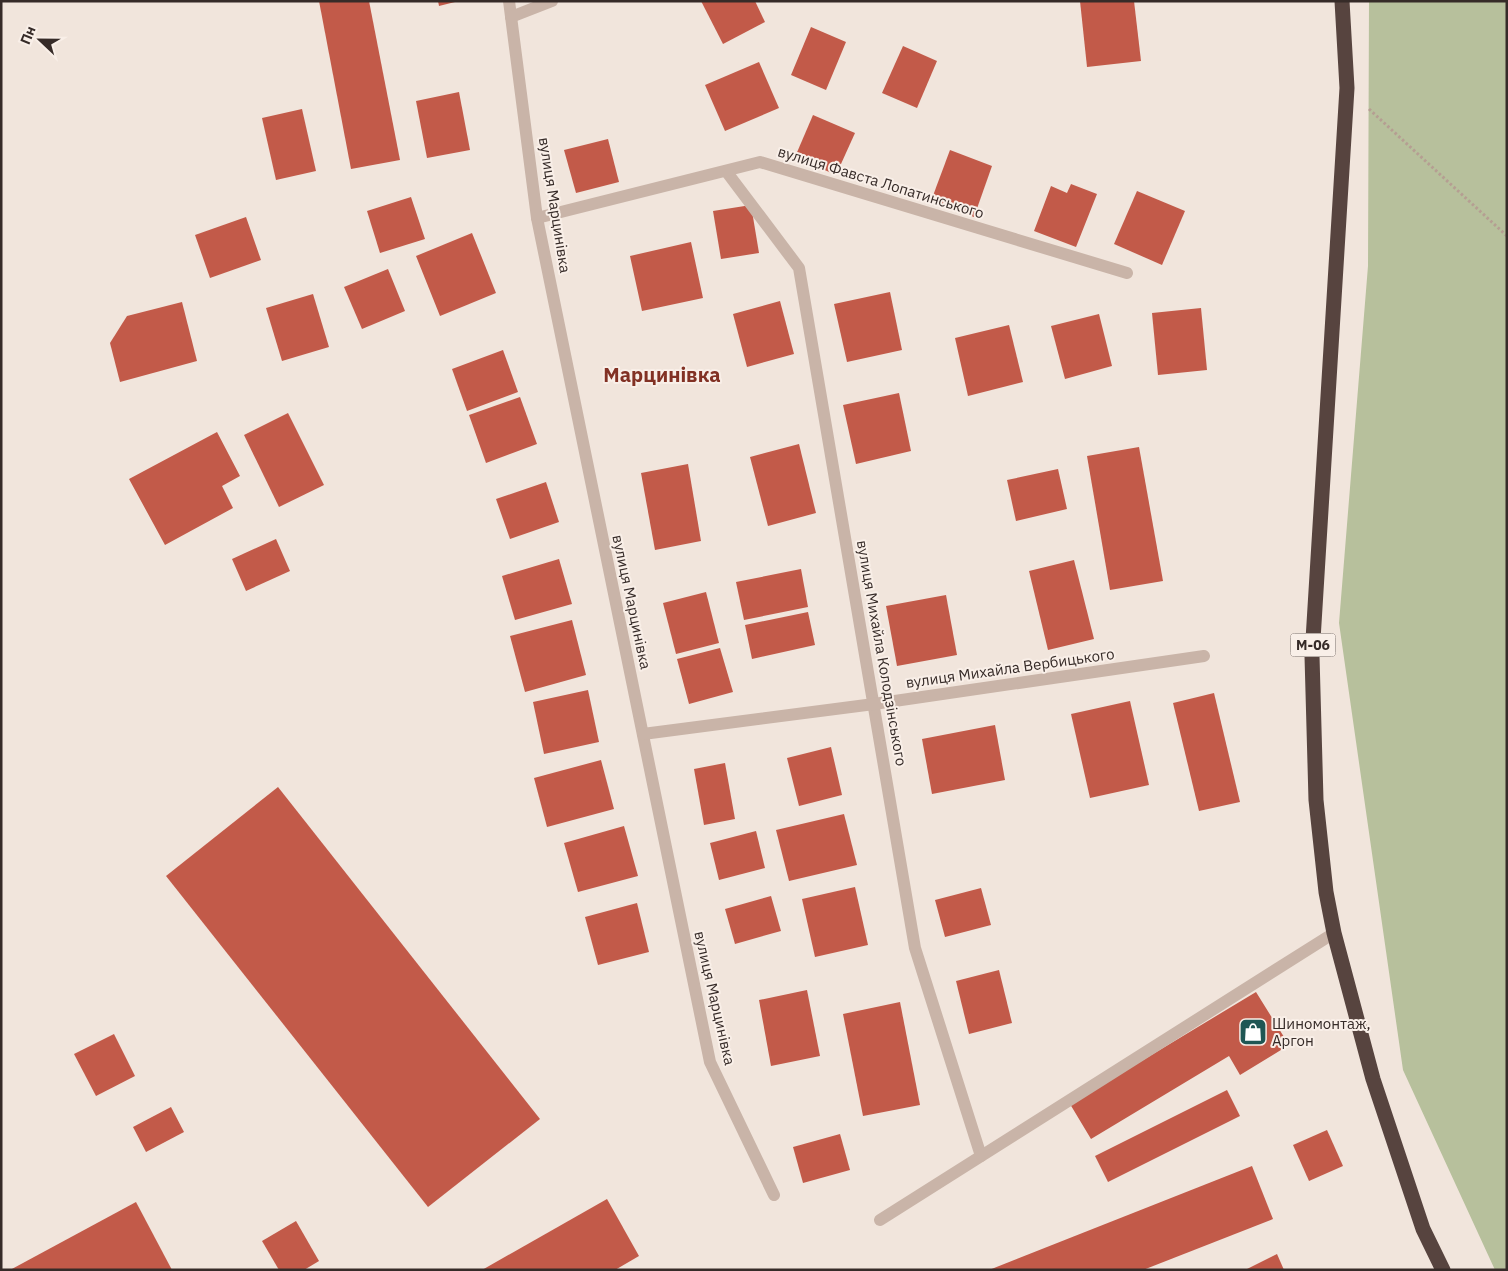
<svg xmlns="http://www.w3.org/2000/svg" width="1508" height="1271" viewBox="0 0 1508 1271" font-family="'IBM Plex Sans',sans-serif">
  <style>
    .green { fill: #b7c09c }
    .building { fill: #c25a49 }
    .lines { fill: none; stroke-linecap: round; stroke-linejoin: round }
    .path { stroke: #b59e92; stroke-width: 3; stroke-dasharray: 2.5 2.5; stroke-linecap: butt }
    .minor { stroke: #c9b4a8; stroke-width: 12 }
    .highway { stroke: #57443f; stroke-width: 15 }
    .labels { text-anchor: middle; dominant-baseline: central; stroke-width: 4; stroke-linejoin: round; paint-order: stroke }
    .shield { fill: #f9efe8; stroke: #706662; stroke-width: 1 }
    .shield-label { font-size: 14px; font-weight: bold; fill: #362b28 }
    .street-label { font-size: 15px; fill: #362b28; stroke: #f9efe8 }
    .poi-label { font-size: 15px; fill: #362b28; stroke: #f9efe8; text-anchor: start }
    .district-label { font-size: 20px; font-weight: bold; fill: #823124; stroke: #f9efe8 }
  </style>
  <rect width="100%" height="100%" fill="#f1e5dc"/>
  <path class="green" d="M1369,1H1507V1270H1495L1403,1070L1339,623L1368,266Z"/>
  <g class="building">
    <path d="M319,1H369L400,160L351,169Z"/>
    <path d="M438,1H455V2L439,6Z"/>
    <path d="M701,1H755L765,22L723,44Z"/>
    <path d="M1080,1H1134L1141,61L1087,67Z"/>
    <path d="M811,27L846,42L826,90L791,75Z"/>
    <path d="M903,46L937,61L917,108L882,93Z"/>
    <path d="M759,62L779,108L725,131L705,85Z"/>
    <path d="M459,92L470,150L427,158L416,101Z"/>
    <path d="M302,109L316,171L276,180L262,118Z"/>
    <path d="M813,115L855,133L836,175L795,157Z"/>
    <path d="M608,139L619,182L576,193L564,150Z"/>
    <path d="M950,150L992,166L974,217L931,201Z"/>
    <path d="M1071,184L1097,194L1076,247L1034,231L1051,186L1067,193Z"/>
    <path d="M1137,191L1185,211L1162,265L1114,244Z"/>
    <path d="M411,197L425,239L380,253L367,211Z"/>
    <path d="M751,205L759,253L721,259L713,211Z"/>
    <path d="M246,217L261,260L210,278L195,235Z"/>
    <path d="M472,233L496,293L440,316L416,256Z"/>
    <path d="M691,242L703,298L642,311L630,256Z"/>
    <path d="M388,269L405,311L362,329L344,287Z"/>
    <path d="M890,292L902,350L847,362L834,304Z"/>
    <path d="M313,294L329,347L282,361L266,308Z"/>
    <path d="M780,301L794,354L747,367L733,314Z"/>
    <path d="M182,302L197,361L120,382L110,343L127,316Z"/>
    <path d="M1201,308L1207,370L1158,375L1152,313Z"/>
    <path d="M1099,314L1112,366L1065,379L1051,326Z"/>
    <path d="M1009,325L1023,382L968,396L955,338Z"/>
    <path d="M503,350L518,392L467,411L452,369Z"/>
    <path d="M899,393L911,451L856,464L843,405Z"/>
    <path d="M520,397L537,444L486,463L469,415Z"/>
    <path d="M288,413L324,485L279,507L244,435Z"/>
    <path d="M217,432L240,476L222,486L233,508L165,545L129,479Z"/>
    <path d="M799,444L816,513L768,526L750,457Z"/>
    <path d="M1139,447L1163,581L1110,590L1087,456Z"/>
    <path d="M688,464L701,541L655,550L641,473Z"/>
    <path d="M1058,469L1067,509L1016,521L1007,480Z"/>
    <path d="M546,482L559,522L510,539L496,499Z"/>
    <path d="M276,539L290,571L246,591L232,559Z"/>
    <path d="M559,559L572,604L515,620L502,576Z"/>
    <path d="M1074,560L1094,639L1048,650L1029,571Z"/>
    <path d="M801,569L808,607L744,620L736,582Z"/>
    <path d="M706,592L719,643L676,654L663,603Z"/>
    <path d="M946,595L957,655L897,666L886,606Z"/>
    <path d="M808,612L815,645L752,659L745,625Z"/>
    <path d="M572,620L586,675L525,692L510,636Z"/>
    <path d="M720,648L733,692L689,704L677,659Z"/>
    <path d="M588,690L599,742L544,754L533,702Z"/>
    <path d="M1214,693L1240,802L1199,811L1173,703Z"/>
    <path d="M1130,701L1149,785L1090,798L1071,714Z"/>
    <path d="M995,725L1005,780L932,794L922,739Z"/>
    <path d="M831,747L842,795L799,806L787,758Z"/>
    <path d="M601,760L614,809L547,827L534,778Z"/>
    <path d="M725,763L735,819L704,825L694,769Z"/>
    <path d="M278,787L540,1119L428,1207L166,876Z"/>
    <path d="M844,814L857,865L789,881L776,830Z"/>
    <path d="M624,826L638,876L578,892L564,843Z"/>
    <path d="M756,831L765,868L719,880L710,843Z"/>
    <path d="M855,887L868,945L815,957L802,899Z"/>
    <path d="M981,888L991,925L945,937L935,900Z"/>
    <path d="M771,896L781,931L735,944L725,909Z"/>
    <path d="M637,903L649,952L598,965L585,917Z"/>
    <path d="M999,970L1012,1023L969,1034L956,981Z"/>
    <path d="M807,990L820,1056L771,1066L759,1000Z"/>
    <path d="M1256,992L1289,1045L1240,1075L1229,1056L1091,1139L1070,1104Z"/>
    <path d="M900,1002L920,1105L863,1116L843,1014Z"/>
    <path d="M114,1034L135,1076L96,1096L74,1054Z"/>
    <path d="M1227,1090L1240,1116L1108,1182L1095,1156Z"/>
    <path d="M171,1107L184,1132L146,1152L133,1127Z"/>
    <path d="M1327,1130L1343,1166L1309,1181L1293,1145Z"/>
    <path d="M840,1134L850,1170L803,1183L793,1147Z"/>
    <path d="M1252,1166L1273,1219L1143,1270H989Z"/>
    <path d="M607,1199L639,1256L615,1270H482Z"/>
    <path d="M136,1202L172,1270H10Z"/>
    <path d="M296,1221L319,1261L304,1270H279L262,1241Z"/>
    <path d="M1277,1254L1284,1270H1245Z"/>
  </g>
  <g class="lines">
    <path class="path" d="M1369,109L1507,236"/>
    <g class="minor">
      <path d="M509,1L537,218L710,1062L774,1195"/>
      <path d="M511,17L552,1"/>
      <path d="M726,171L799,268L915,948L981,1156"/>
      <path d="M537,218L760,162L1127,273"/>
      <path d="M643,734L874,704L1204,656"/>
      <path d="M880,1220L1334,933"/>
    </g>
    <path class="highway" d="M1342,1L1347,88L1312,656L1316,800L1326,892L1334,933L1373,1079L1423,1229L1443,1270"/>
  </g>
  <defs>
    <symbol id="shop-square" viewBox="-11 -11 22 22"><rect x="-9" y="-9" width="18" height="18" rx="4" fill="#1f5654" stroke="#f9efe8"/><path d="M-5-2.5h2.3a2.7 3.5 0 0 1 5.4 0H5L5.5 6h-11ZM-1.5-2.5h3a1.5 2.3 0 0 0-3 0Z" fill="#fff"/></symbol>
  </defs>
  <g fill-rule="evenodd">
    <use href="#shop-square" x="1237" y="1016" width="32" height="32"/>
  </g>
  <g class="labels">
    <rect class="shield" x="1290.5" y="633.5" width="45" height="23" rx="4"/>
    <g class="shield-label">
      <text x="1313" y="645">М-06</text>
    </g>
    <g class="street-label">
      <text transform="translate(881 182) rotate(17)">вулиця Фавста Лопатинського</text>
      <text transform="translate(555 205) rotate(81)">вулиця Марцинівка</text>
      <text transform="translate(632 602) rotate(78)">вулиця Марцинівка</text>
      <text transform="translate(882 653) rotate(80)">вулиця Михайла Колодзінського</text>
      <text transform="translate(1010 668) rotate(-8)">вулиця Михайла Вербицького</text>
      <text transform="translate(715 998) rotate(77)">вулиця Марцинівка</text>
    </g>
    <g class="poi-label">
      <text x="1272" y="1023">Шиномонтаж,<tspan x="1272" dy="17">Аргон</tspan></text>
    </g>
    <g class="district-label">
      <text x="662" y="374">Марцинівка</text>
    </g>
  </g>
  <rect width="1508" height="1271" fill="none" stroke="#362b28" stroke-width="5"/>
  <g transform="translate(40 40) rotate(292)" stroke="#f9efe8" stroke-width="4" paint-order="stroke">
  <path d="M0-4L9 19L0 12L-9 19Z" fill="#362b28"/>
  <text y="-8" font-size="14" font-weight="bold" text-anchor="middle" fill="#362b28">Пн</text>
  </g>
</svg>
